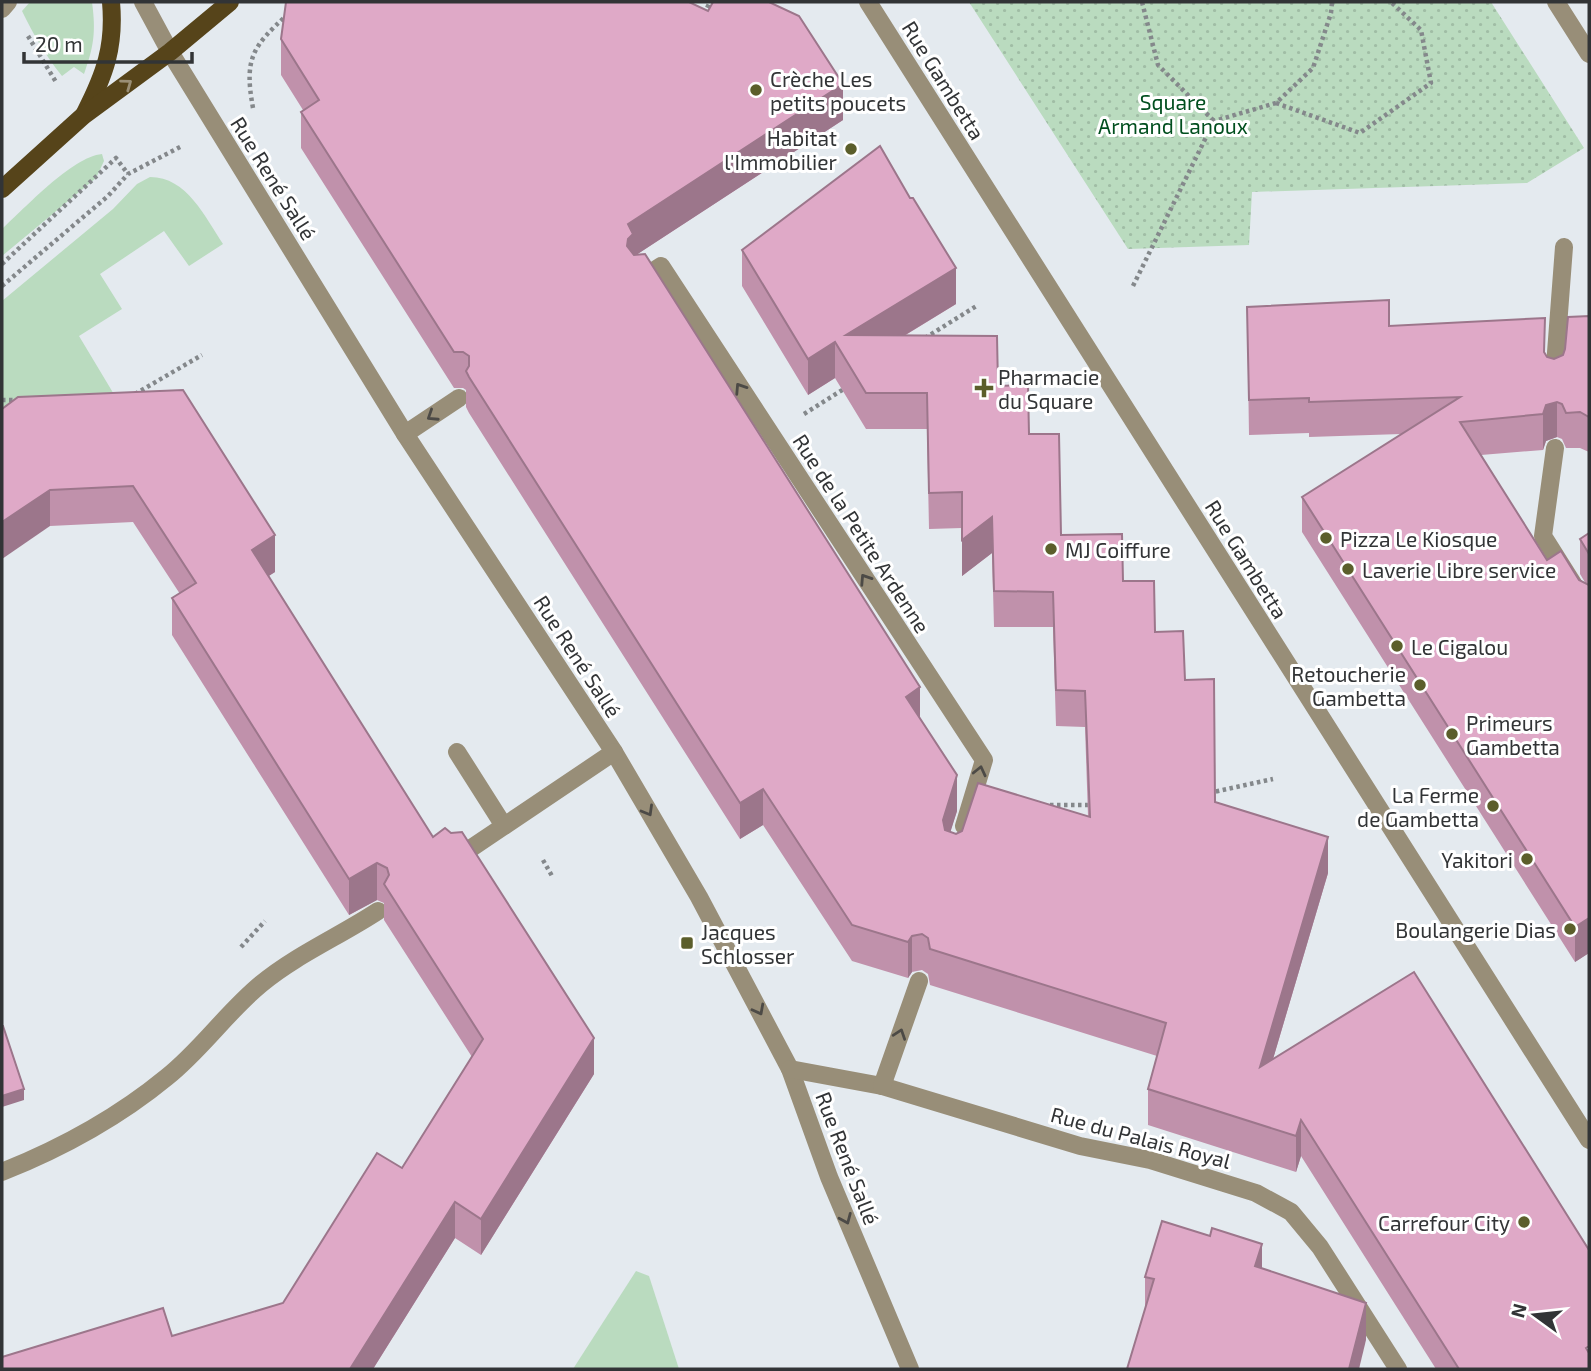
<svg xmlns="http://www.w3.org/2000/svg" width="1591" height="1371" viewBox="0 0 1591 1371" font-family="'Exo 2',sans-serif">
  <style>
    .green { fill: #badbbf }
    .park { fill: url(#park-dots) }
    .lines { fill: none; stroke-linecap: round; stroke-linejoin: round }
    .path { stroke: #84888b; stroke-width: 4.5; stroke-dasharray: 3.5 3.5; stroke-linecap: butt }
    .minor { stroke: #988e78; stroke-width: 18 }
    .major { stroke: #56441a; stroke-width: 18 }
    .wall { fill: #c091ab }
    .shaded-wall { fill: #9c768b }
    .building { fill: #dfa9c7; stroke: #9c768b; stroke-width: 2 }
    .oneway { stroke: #9a8f76 }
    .oneway2 { stroke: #4c4a46 }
    .poi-dot { fill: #5b5e2b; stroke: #fff; stroke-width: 2.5 }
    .labels { text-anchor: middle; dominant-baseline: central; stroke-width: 6; stroke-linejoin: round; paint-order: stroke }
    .poi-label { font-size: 21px; fill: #323436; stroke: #fff; text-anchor: start }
    .street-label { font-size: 21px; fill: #323436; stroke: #fff }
    .park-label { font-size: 21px; fill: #004e1e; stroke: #fff }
  </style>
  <defs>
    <pattern id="park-dots" width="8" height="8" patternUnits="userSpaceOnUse" patternTransform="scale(1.75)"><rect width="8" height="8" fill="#badbbf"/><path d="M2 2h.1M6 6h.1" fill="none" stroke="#a0bda5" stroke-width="1.8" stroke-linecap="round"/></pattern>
  </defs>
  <rect width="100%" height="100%" fill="#e4eaef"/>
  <g class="green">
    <path d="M30,2H92C96,32 94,46 84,74L74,67L62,76C46,56 33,34 22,11Z"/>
    <path d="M102,154L104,161L96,178L2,256V229C25,208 72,157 102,154Z"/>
    <path d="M150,177C187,177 205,217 223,244L189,266L164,231L100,274L122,309L79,336L118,401L2,445V301L113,209L137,184Z"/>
    <path d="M636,1271L649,1276L679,1369H573Z"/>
  </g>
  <path class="park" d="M969,2H1491L1584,148L1527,183L1252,192L1249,245L1128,249Z"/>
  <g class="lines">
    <g class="path">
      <path d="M1142,2L1158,65L1214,121"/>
      <path d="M704,14L710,2"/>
      <path d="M28,36L56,82"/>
      <path d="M1276,103L1360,133L1431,83L1421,30L1391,2"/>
      <path d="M253,108C244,59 252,47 287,15"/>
      <path d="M2,264L116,158L128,174"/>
      <path d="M2,286L108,196L128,174L182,146"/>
      <path d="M1133,286L1214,121L1276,103L1313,68L1331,13L1332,2"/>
      <path d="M925,338L978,305"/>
      <path d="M135,394L202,355"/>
      <path d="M2,400H18"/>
      <path d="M804,414L847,387"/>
      <path d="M1209,793L1273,779"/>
      <path d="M1050,805H1093"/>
      <path d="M543,860L552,876"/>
      <path d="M241,947L265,921"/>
    </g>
    <g class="minor">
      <path d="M143,2L170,52L405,434L614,752L699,897L790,1069L829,1177L910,1369"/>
      <path d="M868,2L1589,1140"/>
      <path d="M1556,2L1589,54"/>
      <path d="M2,9L8,2"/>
      <path d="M638,281L661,266L984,760L964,826"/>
      <path d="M1554,379L1564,247"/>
      <path d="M405,434L459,398"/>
      <path d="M1555,448L1543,536L1589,609"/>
      <path d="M457,752L504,826"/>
      <path d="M455,859L614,752"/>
      <path d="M790,1069L882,1086L1080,1146L1150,1160L1256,1193L1291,1212L1320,1247L1398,1369"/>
      <path d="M882,1086L919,981"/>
      <path d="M2,1172C62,1148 116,1119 167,1077C201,1050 227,1012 261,984C296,955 340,936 378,911"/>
    </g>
    <g class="major">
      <path d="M85,113C105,74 115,46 111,2"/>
      <path d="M2,189L83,116L170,52L230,2"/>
    </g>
  </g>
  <g class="wall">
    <path d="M281,39L843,120L636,255L920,719L957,811L950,832L956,834L1088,816L1085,727L1056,726L1053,627H994L992,553L962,576V528L929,529L927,429H866L835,378L808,395L742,286V250L956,304L904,336L998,386L1029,434L1061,535L1123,581L1185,680L1215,802L1328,873L1273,1059L1589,1369H1436L1301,1156L1296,1172L1148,1125V1089L1157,1056L930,985L928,974L922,970L912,972L908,978L852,961L763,825L740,839L469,413L466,407V390L463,388H454L301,148V112L303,110L281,75Z"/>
    <path d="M1247,307L1389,326L1545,354L1547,357L1554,359L1563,355L1589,316V452L1580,448H1566L1562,439L1557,437L1546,441L1543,450L1481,455L1547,560L1586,584L1580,574V539L1589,533V953L1575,962L1302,532V497L1401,434L1309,437V433L1249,435Z"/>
    <path d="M18,397L275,572L268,576L433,837L594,1074L481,1255L455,1238L373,1369L172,1336L283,1303L402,1168L472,1057L384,920V903L377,900L349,915L325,877L172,635V598L180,594L133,522L50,526Z"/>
    <path d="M1262,1268L1366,1340L1145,1309V1277Z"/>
  </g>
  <g class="shaded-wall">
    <path d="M843,84V120L633,257L627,246L628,224Z"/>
    <path d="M956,268V304L851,368L846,335Z"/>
    <path d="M835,342V378L808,395V359Z"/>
    <path d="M1557,402V437L1546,441L1543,450V414L1546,405Z"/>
    <path d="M50,490V526L2,559V522Z"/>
    <path d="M992,517V553L962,576V540Z"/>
    <path d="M275,535V572L252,587V550Z"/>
    <path d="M920,687V723L906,697Z"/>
    <path d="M957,775V811L943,856V820Z"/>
    <path d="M763,789V825L740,839V803Z"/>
    <path d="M1328,837V873L1260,1103V1067Z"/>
    <path d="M377,863V900L349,915V879Z"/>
    <path d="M1589,918V953L1575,962V927Z"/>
    <path d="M912,936V972L908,978V942Z"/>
    <path d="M594,1038V1074L481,1255V1219Z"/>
    <path d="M24,1089V1100L2,1107V1096Z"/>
    <path d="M1301,1120V1156L1296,1172V1136Z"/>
    <path d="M455,1202V1238L373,1369H350Z"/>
    <path d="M1262,1244V1281L1255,1266Z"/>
    <path d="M1366,1303V1340L1359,1369H1349Z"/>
  </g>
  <g class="building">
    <path d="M286,2H689L708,11L713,2H769L799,16L843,84L628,224L633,234L628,239L627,246L634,255L645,254L920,687L906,697L957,775L943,820L945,830L956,834L962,831L978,783L1090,817L1085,691L1056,690L1053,592L994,591L992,517L962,540V492L929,493L927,393H866L835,342L808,359L742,250L880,146L910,198H913L956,268L846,335L997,336L998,386L1028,385L1029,434H1059L1061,535L1122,534L1123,581H1154L1155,632L1183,631L1185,680L1214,679L1215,802L1328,837L1260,1067L1414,972L1589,1250V1346L1586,1348L1589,1353V1369H1459L1301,1120L1296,1136L1148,1089L1166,1023L930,949L928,938L922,934L912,936L908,942L852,925L763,789L740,803L469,377L466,371L469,366V356L463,352H454L301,112L319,100L281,39Z"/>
    <path d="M1389,300V326L1545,318L1544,352L1547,357L1554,359L1563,355L1565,349L1568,317L1589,316V417L1580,412L1566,413L1562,404L1557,402L1546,405L1543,414L1460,422L1547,560L1561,551L1579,580L1589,585V918L1575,927L1302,497L1460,397L1309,402V398L1249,400L1247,307Z"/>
    <path d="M183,390L275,535L252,550L433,837L445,828L451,833L462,832L594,1038L481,1219L455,1202L350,1369H2V1357L163,1308L172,1336L283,1303L377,1153L402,1168L483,1039L384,884L389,875L387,868L377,863L349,879L325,841L172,598L196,583L133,486L50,490L2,522V409L18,397Z"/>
    <path d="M1589,533V554L1580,539Z"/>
    <path d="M2,1026H3L24,1089L2,1096Z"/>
    <path d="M1162,1221L1210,1236L1212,1228L1262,1244L1255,1266L1366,1303L1349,1369H1127L1154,1279L1145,1277Z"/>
  </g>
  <defs><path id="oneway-chevron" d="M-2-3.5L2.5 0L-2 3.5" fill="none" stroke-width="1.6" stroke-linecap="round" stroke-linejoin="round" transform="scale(1.75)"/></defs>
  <use class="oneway" href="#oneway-chevron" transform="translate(127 84) rotate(-36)"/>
  <g class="oneway2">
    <use href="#oneway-chevron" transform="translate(740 388) rotate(-123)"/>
    <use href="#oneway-chevron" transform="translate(432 416) rotate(147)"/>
    <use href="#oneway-chevron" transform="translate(865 579) rotate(-123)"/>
    <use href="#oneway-chevron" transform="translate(980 771) rotate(-77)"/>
    <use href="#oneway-chevron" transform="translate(648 811) rotate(60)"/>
    <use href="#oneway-chevron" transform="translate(759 1010) rotate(62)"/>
    <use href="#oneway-chevron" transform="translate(900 1034) rotate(-71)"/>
    <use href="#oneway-chevron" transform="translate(846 1219) rotate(67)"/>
  </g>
  <g class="poi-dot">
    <circle cx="756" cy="90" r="7"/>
    <circle cx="851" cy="149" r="7"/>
    <path d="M980.5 377.5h7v7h7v7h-7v7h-7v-7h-7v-7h7z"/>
    <circle cx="1326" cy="538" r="7"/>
    <circle cx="1051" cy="549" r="7"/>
    <circle cx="1348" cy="569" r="7"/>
    <circle cx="1397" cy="646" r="7"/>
    <circle cx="1420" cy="685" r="7"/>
    <circle cx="1452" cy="734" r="7"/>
    <circle cx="1493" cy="806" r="7"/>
    <circle cx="1527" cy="859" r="7"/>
    <circle cx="1570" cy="929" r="7"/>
    <rect x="680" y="936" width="14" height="14" rx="3.5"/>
    <circle cx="1524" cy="1222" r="7"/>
  </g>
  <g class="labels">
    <g class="poi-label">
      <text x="770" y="78">Crèche Les<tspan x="770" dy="24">petits poucets</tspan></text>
      <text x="837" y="137" text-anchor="end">Habitat<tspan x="837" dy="24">l'Immobilier</tspan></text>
      <text x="998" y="376">Pharmacie<tspan x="998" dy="24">du Square</tspan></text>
      <text x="1340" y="538">Pizza Le Kiosque</text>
      <text x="1065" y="549">MJ Coiffure</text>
      <text x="1362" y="569">Laverie Libre service</text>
      <text x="1411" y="646">Le Cigalou</text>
      <text x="1406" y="673" text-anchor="end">Retoucherie<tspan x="1406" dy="24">Gambetta</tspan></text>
      <text x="1466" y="722">Primeurs<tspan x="1466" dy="24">Gambetta</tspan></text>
      <text x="1479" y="794" text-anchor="end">La Ferme<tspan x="1479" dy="24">de Gambetta</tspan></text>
      <text x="1513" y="859" text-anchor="end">Yakitori</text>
      <text x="1556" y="929" text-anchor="end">Boulangerie Dias</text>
      <text x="701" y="931">Jacques<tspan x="701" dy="24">Schlosser</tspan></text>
      <text x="1510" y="1222" text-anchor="end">Carrefour City</text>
    </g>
    <g class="street-label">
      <text transform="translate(944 80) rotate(58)">Rue Gambetta</text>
      <text transform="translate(274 178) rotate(58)">Rue René Sallé</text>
      <text transform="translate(862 533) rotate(57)">Rue de la Petite Ardenne</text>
      <text transform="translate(1247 559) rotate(58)">Rue Gambetta</text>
      <text transform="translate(578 656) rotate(57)">Rue René Sallé</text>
      <text transform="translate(1141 1137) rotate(15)">Rue du Palais Royal</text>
      <text transform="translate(848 1158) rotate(69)">Rue René Sallé</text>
    </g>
    <g class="park-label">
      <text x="1173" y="101">Square<tspan x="1173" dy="24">Armand Lanoux</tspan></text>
    </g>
  </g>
  <rect width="1591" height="1371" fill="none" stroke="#323436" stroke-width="7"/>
  <g transform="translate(1535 1315) rotate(285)" stroke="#ffffff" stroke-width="5" paint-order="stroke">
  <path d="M0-5L12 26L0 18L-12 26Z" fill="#323436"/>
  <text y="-10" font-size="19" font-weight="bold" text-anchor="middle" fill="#323436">N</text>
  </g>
  <path d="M24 52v10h168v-10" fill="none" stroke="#323436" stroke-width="3.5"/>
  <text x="35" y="52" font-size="21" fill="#323436" stroke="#ffffff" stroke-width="5" paint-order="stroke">20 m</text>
</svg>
